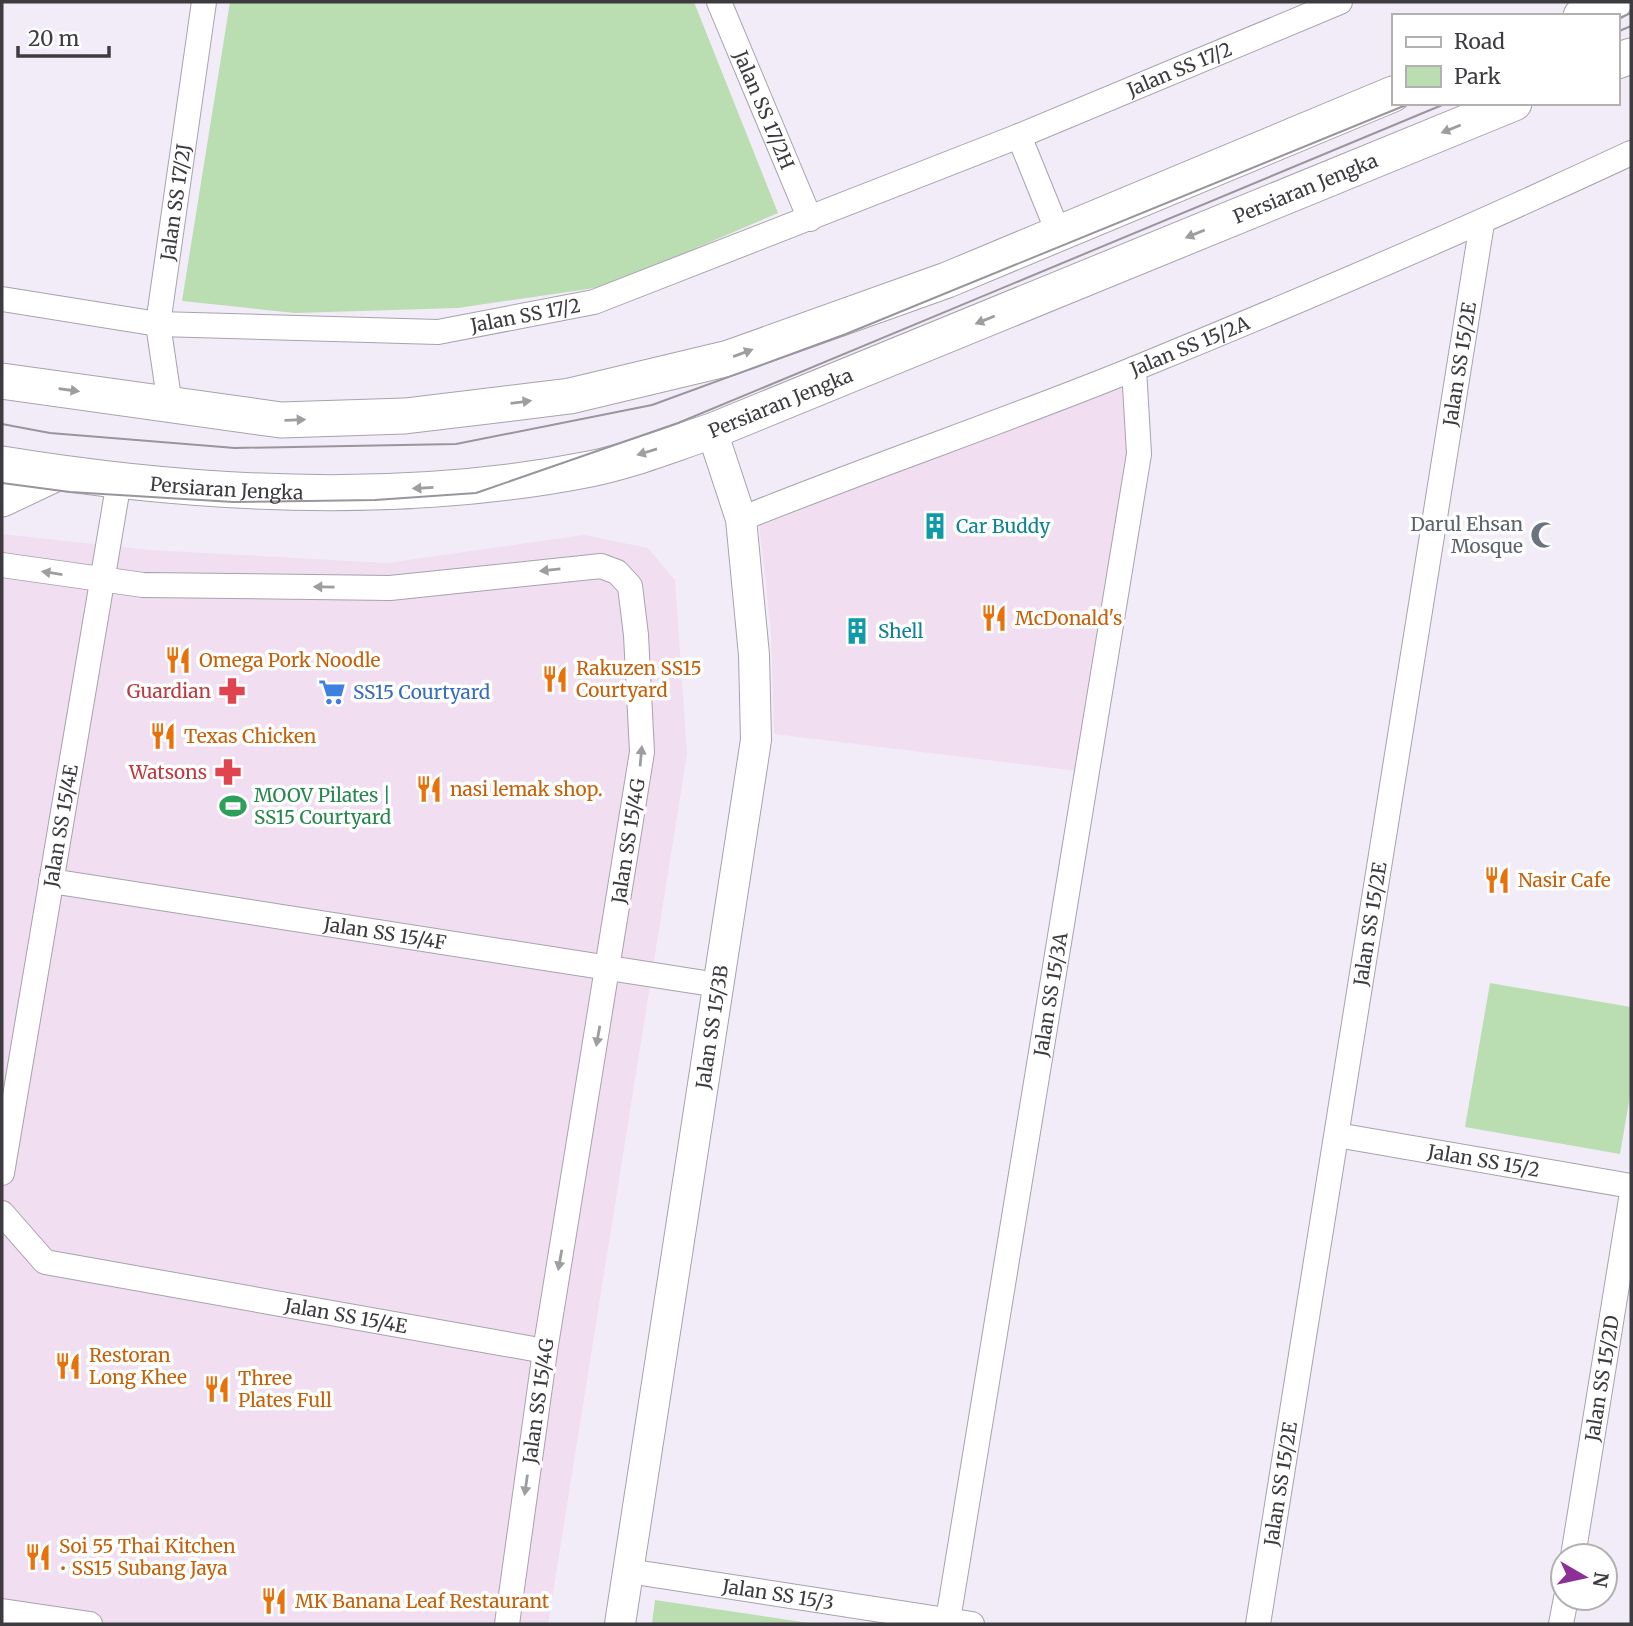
<svg xmlns="http://www.w3.org/2000/svg" width="1633" height="1626" viewBox="0 0 1633 1626" font-family="Merriweather,serif">
  <style>
    .commercial { fill: #f1def0 }
    .green { fill: #bbddb2 }
    .lines { fill: none; stroke-linecap: round; stroke-linejoin: round }
    .minor-casing { stroke: #a7a2ac; stroke-width: 26 }
    .tertiary-casing { stroke: #a7a2ac; stroke-width: 32 }
    .secondary-casing { stroke: #a7a2ac; stroke-width: 37 }
    .minor { stroke: #fff; stroke-width: 24 }
    .tertiary { stroke: #fff; stroke-width: 30 }
    .secondary { stroke: #fff; stroke-width: 35 }
    .tram { stroke: #99959d; stroke-width: 2 }
    .oneway { fill: #9e9d9f }
    .labels { text-anchor: middle; dominant-baseline: central; stroke-width: 7; stroke-linejoin: round; paint-order: stroke }
    .street-label { font-size: 19px; fill: #3d3b3f; stroke: #fff }
    .worship-label { font-size: 19px; fill: #5b616d; stroke: #fff; text-anchor: end }
    .culture-label { font-size: 19px; fill: #0d838f; stroke: #fff; text-anchor: start }
    .food-label { font-size: 19px; fill: #c56008; stroke: #fff; text-anchor: start }
    .health-label { font-size: 19px; fill: #be3a42; stroke: #fff; text-anchor: end }
    .shop-label { font-size: 19px; fill: #366cbe; stroke: #fff; text-anchor: start }
    .leisure-label { font-size: 19px; fill: #27864d; stroke: #fff; text-anchor: start }
  </style>
  <rect width="100%" height="100%" fill="#f2ecf8"/>
  <g class="commercial">
    <path d="M1126,385L1130,452L1078,771L774,734L771,632L759,523Z"/>
    <path d="M2,534L149,550L387,563L584,535L648,548L675,580L687,754L548,1624H2Z"/>
  </g>
  <g class="green">
    <path d="M230,2H694L778,213L608,286L458,308L295,313L182,301Z"/>
    <path d="M1490,983L1631,1007V1090L1620,1154L1465,1127Z"/>
    <path d="M655,1600L815,1624H652Z"/>
  </g>
  <g class="lines">
    <defs>
      <g id="minor">
        <path id="s1" d="M719,2L810,219"/>
        <path d="M1019,136L1058,232"/>
        <path id="s2" d="M2,299L158,324L438,332L594,302L1019,136L1340,2"/>
        <path id="s3" d="M170,405L158,324L204,2"/>
        <path id="s4" d="M741,519C872,466 1006,421 1136,368C1303,300 1468,229 1631,153"/>
        <path d="M2,565L143,585L390,588L601,566L617,572L630,586L636,635L642,752L545,1351L507,1624"/>
        <path id="s5" d="M51,881L718,985"/>
        <path id="s6" d="M1337,1135L1631,1186"/>
        <path id="s7" d="M2,1173L119,481"/>
        <path id="s8" d="M2,1213L45,1262L545,1351"/>
        <path id="s9" d="M1573,1556L1631,1199"/>
        <path id="s10" d="M628,1571L972,1624"/>
        <path d="M2,1611L90,1624"/>
        <path id="s11" d="M948,1620L1139,454L1134,369"/>
        <path id="s12" d="M1258,1624L1482,223"/>
        <path d="M1561,1624L1566,1598"/>
      </g>
      <g id="tertiary">
        <path id="s13" d="M620,1624L756,740L754,655L741,519L712,431"/>
      </g>
      <g id="secondary">
        <path d="M1581,16L1614,2"/>
        <path d="M1617,61L1631,56"/>
        <path d="M2,381L281,420L405,416L570,396L729,358L947,280L1393,94"/>
        <path id="s14" d="M2,464C193,495 398,507 590,469C631,461 672,444 712,431L1514,103"/>
        <path d="M2,499L57,473"/>
      </g>
    </defs>
    <use href="#minor" class="minor-casing"/>
    <use href="#tertiary" class="tertiary-casing"/>
    <use href="#secondary" class="secondary-casing"/>
    <use href="#minor" class="minor"/>
    <use href="#tertiary" class="tertiary"/>
    <use href="#secondary" class="secondary"/>
    <g class="tram">
      <path d="M1617,19L1631,13"/>
      <path d="M1617,32L1631,26"/>
      <path d="M2,424L50,433L235,448L456,444L652,405L846,334L1411,103"/>
      <path d="M2,483L70,492L233,502L375,500L476,493L678,423L1447,103"/>
    </g>
  </g>
  <defs><path id="oneway-solid" d="M-6-.8H1V-3.2L6.5 0L1 3.2V.8H-6Z" transform="scale(1.75)"/></defs>
  <g class="oneway">
    <use href="#oneway-solid" transform="translate(1451 129) rotate(158)"/>
    <use href="#oneway-solid" transform="translate(1195 234) rotate(158)"/>
    <use href="#oneway-solid" transform="translate(985 320) rotate(158)"/>
    <use href="#oneway-solid" transform="translate(743 353) rotate(-20)"/>
    <use href="#oneway-solid" transform="translate(69 390) rotate(8)"/>
    <use href="#oneway-solid" transform="translate(521 402) rotate(-7)"/>
    <use href="#oneway-solid" transform="translate(295 420) rotate(-2)"/>
    <use href="#oneway-solid" transform="translate(647 452) rotate(163)"/>
    <use href="#oneway-solid" transform="translate(423 488) rotate(177)"/>
    <use href="#oneway-solid" transform="translate(550 570) rotate(174)"/>
    <use href="#oneway-solid" transform="translate(52 573) rotate(-171)"/>
    <use href="#oneway-solid" transform="translate(324 587) rotate(-179)"/>
    <use href="#oneway-solid" transform="translate(641 756) rotate(-85)"/>
    <use href="#oneway-solid" transform="translate(598 1036) rotate(100)"/>
    <use href="#oneway-solid" transform="translate(560 1260) rotate(100)"/>
    <use href="#oneway-solid" transform="translate(526 1485) rotate(98)"/>
  </g>
  <defs>
    <symbol id="building-bare" viewBox="-9 -9 18 18"><path d="M-4-6H4V6H1V3H-1V6H-4ZM-2.5-4.3h1.7v1.8h-1.7ZM.8-4.3h1.7v1.8H.8ZM-2.5-1h1.7V.8h-1.7ZM.8-1h1.7V.8H.8Z" fill="#0f9aa8" stroke="#fff" stroke-width="2.5" paint-order="stroke"/></symbol>
    <symbol id="mosque-bare" viewBox="-9 -9 18 18"><path d="M3.5-4.9A6 6 0 1 0 3.5 4.9A5 5 0 1 1 3.5-4.9Z" fill="#6b7280" stroke="#fff" stroke-width="2.5" paint-order="stroke"/></symbol>
    <symbol id="restaurant-bare" viewBox="-9 -9 18 18"><path d="M-5-6h1v4h1v-4h1v4h1v-4h1v5L-1.5 .5V6h-2V.5L-5-1ZM5-6V6H3V1.5H1.5Q1.5-4 5-6Z" fill="#e8710a" stroke="#fff" stroke-width="2.5" paint-order="stroke"/></symbol>
    <symbol id="pharmacy-bare" viewBox="-9 -9 18 18"><path d="M-2-6h4v4h4v4h-4v4h-4v-4h-4v-4h4Z" fill="#e0444e" stroke="#fff" stroke-width="2.5" paint-order="stroke"/></symbol>
    <symbol id="supermarket-bare" viewBox="-9 -9 18 18"><path d="M-6-5.5h2.5l.6 2H6L4.5 2H-2.5L-4.4-4H-6ZM-1.5 3.2a1.3 1.3 0 1 0 .1 0ZM3 3.2a1.3 1.3 0 1 0 .1 0Z" fill="#3f7fe0" stroke="#fff" stroke-width="2.5" paint-order="stroke"/></symbol>
    <symbol id="stadium-bare" viewBox="-9 -9 18 18"><path d="M0-5a6.5 5 0 1 0 0 10a6.5 5 0 1 0 0-10ZM-3.5-1.8h7v3.6h-7Z" fill="#2e9e5b" stroke="#fff" stroke-width="2.5" paint-order="stroke"/></symbol>
  </defs>
  <g fill-rule="evenodd">
    <use href="#building-bare" x="916" y="507" width="38" height="38"/>
    <use href="#mosque-bare" x="1525" y="516" width="38" height="38"/>
    <use href="#restaurant-bare" x="975" y="599" width="38" height="38"/>
    <use href="#building-bare" x="838" y="612" width="38" height="38"/>
    <use href="#restaurant-bare" x="159" y="641" width="38" height="38"/>
    <use href="#restaurant-bare" x="536" y="660" width="38" height="38"/>
    <use href="#pharmacy-bare" x="213" y="672" width="38" height="38"/>
    <use href="#supermarket-bare" x="313" y="673" width="38" height="38"/>
    <use href="#restaurant-bare" x="144" y="717" width="38" height="38"/>
    <use href="#pharmacy-bare" x="209" y="753" width="38" height="38"/>
    <use href="#restaurant-bare" x="410" y="770" width="38" height="38"/>
    <use href="#stadium-bare" x="214" y="787" width="38" height="38"/>
    <use href="#restaurant-bare" x="1478" y="861" width="38" height="38"/>
    <use href="#restaurant-bare" x="49" y="1347" width="38" height="38"/>
    <use href="#restaurant-bare" x="198" y="1370" width="38" height="38"/>
    <use href="#restaurant-bare" x="19" y="1538" width="38" height="38"/>
    <use href="#restaurant-bare" x="255" y="1582" width="38" height="38"/>
  </g>
  <g class="labels">
    <g class="street-label">
      <text stroke="none"><textPath href="#s2" startOffset="1227">Jalan SS 17/2</textPath></text>
      <text stroke="none"><textPath href="#s1" startOffset="117">Jalan SS 17/2H</textPath></text>
      <text stroke="none"><textPath href="#s14" startOffset="1360">Persiaran Jengka</textPath></text>
      <text stroke="none"><textPath href="#s3" startOffset="205">Jalan SS 17/2J</textPath></text>
      <text stroke="none"><textPath href="#s2" startOffset="527">Jalan SS 17/2</textPath></text>
      <text stroke="none"><textPath href="#s4" startOffset="481">Jalan SS 15/2A</textPath></text>
      <text stroke="none"><textPath href="#s12" startOffset="1276">Jalan SS 15/2E</textPath></text>
      <text stroke="none"><textPath href="#s14" startOffset="793">Persiaran Jengka</textPath></text>
      <text stroke="none"><textPath href="#s14" startOffset="226">Persiaran Jengka</textPath></text>
      <text stroke="none"><textPath href="#s7" startOffset="352">Jalan SS 15/4E</textPath></text>
      <text transform="translate(628 841) rotate(-81)">Jalan SS 15/4G</text>
      <text stroke="none"><textPath href="#s12" startOffset="709">Jalan SS 15/2E</textPath></text>
      <text stroke="none"><textPath href="#s5" startOffset="338">Jalan SS 15/4F</textPath></text>
      <text stroke="none"><textPath href="#s11" startOffset="634">Jalan SS 15/3A</textPath></text>
      <text stroke="none"><textPath href="#s13" startOffset="604">Jalan SS 15/3B</textPath></text>
      <text stroke="none"><textPath href="#s6" startOffset="149">Jalan SS 15/2</textPath></text>
      <text stroke="none"><textPath href="#s8" startOffset="371">Jalan SS 15/4E</textPath></text>
      <text stroke="none"><textPath href="#s9" startOffset="180">Jalan SS 15/2D</textPath></text>
      <text transform="translate(538 1401) rotate(-82)">Jalan SS 15/4G</text>
      <text stroke="none"><textPath href="#s12" startOffset="142">Jalan SS 15/2E</textPath></text>
      <text stroke="none"><textPath href="#s10" startOffset="152">Jalan SS 15/3</textPath></text>
    </g>
    <g class="worship-label">
      <text x="1523" y="524">Darul Ehsan<tspan x="1523" dy="22">Mosque</tspan></text>
    </g>
    <g class="culture-label">
      <text x="956" y="526">Car Buddy</text>
      <text x="878" y="631">Shell</text>
    </g>
    <g class="food-label">
      <text x="1015" y="618">McDonald's</text>
      <text x="199" y="660">Omega Pork Noodle</text>
      <text x="576" y="668">Rakuzen SS15<tspan x="576" dy="22">Courtyard</tspan></text>
      <text x="184" y="736">Texas Chicken</text>
      <text x="450" y="789">nasi lemak shop.</text>
      <text x="1518" y="880">Nasir Cafe</text>
      <text x="89" y="1355">Restoran<tspan x="89" dy="22">Long Khee</tspan></text>
      <text x="238" y="1378">Three<tspan x="238" dy="22">Plates Full</tspan></text>
      <text x="59" y="1546">Soi 55 Thai Kitchen<tspan x="59" dy="22">• SS15 Subang Jaya</tspan></text>
      <text x="295" y="1601">MK Banana Leaf Restaurant</text>
    </g>
    <g class="health-label">
      <text x="211" y="691">Guardian</text>
      <text x="207" y="772">Watsons</text>
    </g>
    <g class="shop-label">
      <text x="353" y="692">SS15 Courtyard</text>
    </g>
    <g class="leisure-label">
      <text x="254" y="795">MOOV Pilates |<tspan x="254" dy="22">SS15 Courtyard</tspan></text>
    </g>
  </g>
  <rect width="1633" height="1626" fill="none" stroke="#3d3b3f" stroke-width="7"/>
  <rect x="1392" y="14" width="228" height="91" fill="#ffffff" stroke="#b1b1b2" stroke-width="2"/>
  <rect x="1406" y="37" width="35" height="10" fill="#ffffff" stroke="#b1b1b2" stroke-width="2"/>
  <text x="1454" y="49" font-size="21" fill="#3d3b3f">Road</text>
  <rect x="1406" y="66" width="35" height="21" fill="#bbddb2" stroke="#b1b1b2" stroke-width="2"/>
  <text x="1454" y="84" font-size="21" fill="#3d3b3f">Park</text>
  <g transform="translate(1584 1577) rotate(99)"><circle r="33" fill="#ffffff" stroke="#b1b1b2" stroke-width="2"/>
  <path d="M0-5L12 26L0 18L-12 26Z" fill="#8d2f98"/>
  <text y="-10" font-size="19" font-weight="bold" text-anchor="middle" fill="#3d3b3f">N</text>
  </g>
  <path d="M18 46v10h91v-10" fill="none" stroke="#3d3b3f" stroke-width="3.5"/>
  <text x="28" y="46" font-size="21" fill="#3d3b3f" stroke="#ffffff" stroke-width="5" paint-order="stroke">20 m</text>
</svg>
